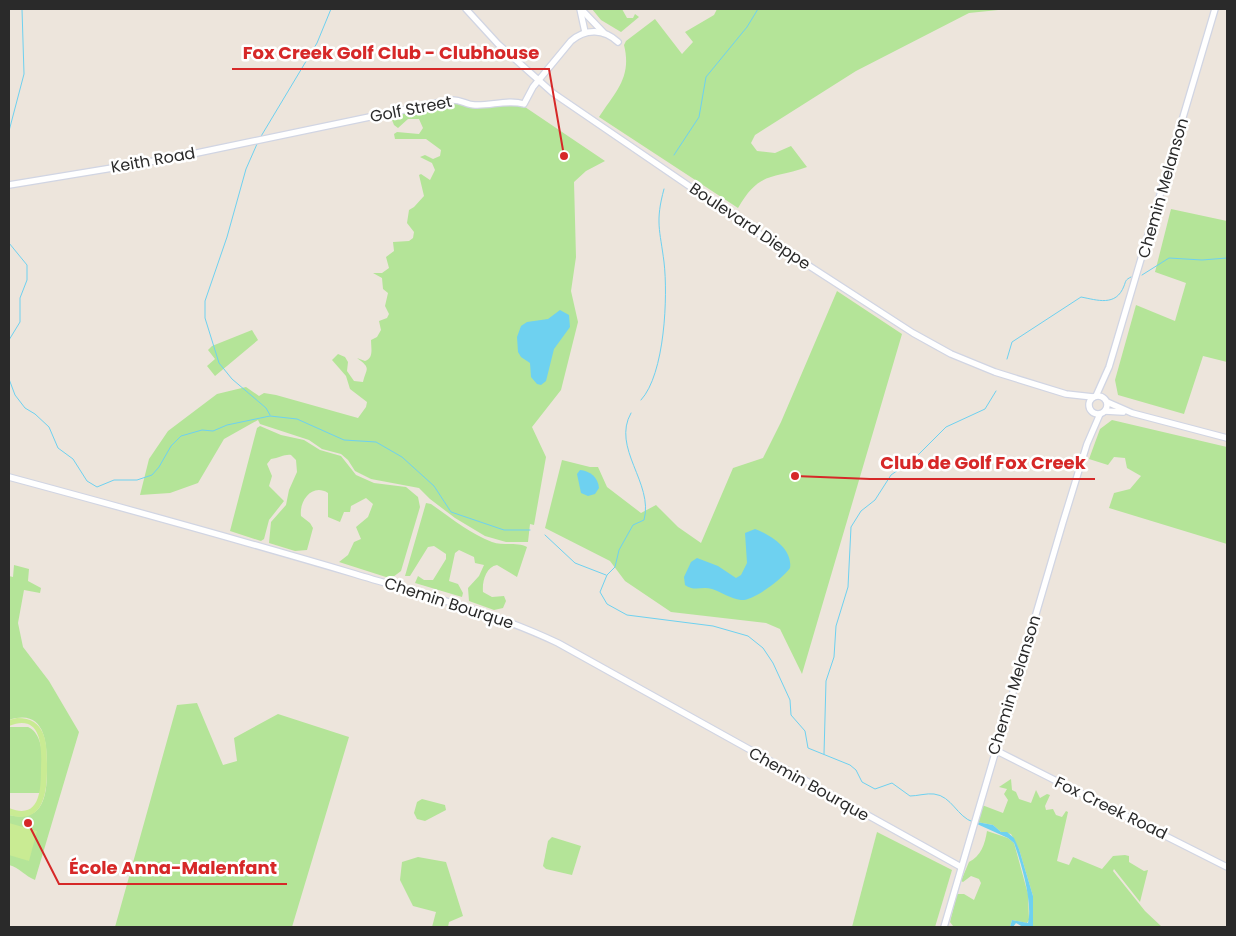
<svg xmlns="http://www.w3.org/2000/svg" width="1236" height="936" viewBox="0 0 1236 936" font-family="Poppins,sans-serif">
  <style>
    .green { fill: #b4e498 }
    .pitch { fill: #c9eb93 }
    .water { fill: #6ed1f0 }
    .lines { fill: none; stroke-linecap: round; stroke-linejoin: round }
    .stream { stroke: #6ed1f0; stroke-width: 1 }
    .secondary-casing { stroke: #d1d5e3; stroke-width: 8 }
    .secondary { stroke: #fff; stroke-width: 5.5 }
    .labels { text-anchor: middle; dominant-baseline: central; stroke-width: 5; stroke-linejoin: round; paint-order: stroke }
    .street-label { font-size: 16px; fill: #2a2a2a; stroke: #fff }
    .leader { fill: none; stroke: #d62828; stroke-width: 2 }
    .callout-dot { fill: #d62828; stroke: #fff; stroke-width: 2 }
    .callout-label { font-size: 18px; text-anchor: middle; font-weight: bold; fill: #d62828; stroke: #fff; stroke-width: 5; stroke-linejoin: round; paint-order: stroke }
  </style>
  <rect width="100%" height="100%" fill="#ede5dc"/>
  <g class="green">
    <path d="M592,9H622L627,18H633L635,14L639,17L621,32L601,20Z"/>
    <path d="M717,9H1008L969,13L856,71L755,135L751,143L757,151L775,153L791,146L807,167C772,180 760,170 738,208L599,117C616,91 632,77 624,45L626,41L655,19L682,54L693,42L685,32L714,15Z"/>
    <path d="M456,102L472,108L511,105L525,107L605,161L586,171L574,182L576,257L571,291L578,322L561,390L532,427L546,457L534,525L530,524L528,542H506L485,536L455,518L430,499L419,488L371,479L355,471L348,460L341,454L322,449L309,440L260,424L258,420L224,439L198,483L170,493L140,495L149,459L168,431L217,394L246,387L259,396L264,393L276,395L358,418L366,407L367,402L350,389L346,376L332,360L338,354L345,357L348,362L347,371L354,381L363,382C366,368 372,369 357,358L365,361C374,358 371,348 371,340L377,337L381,330L379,321L387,318L389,314L385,306L388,293L383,289L382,278L373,273H382L389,268L386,257L394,251L393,242L409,241L413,238L414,232L407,223L409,210L414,207L424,196L419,175L421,174L430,180L435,170L432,163L420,157L425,155L433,159L440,156L441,150L426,139H395L394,134L397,132L419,134L423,128L419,119H408L398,128L394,125L392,120L396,114Z"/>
    <path d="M1171,209L1227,221V362L1203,356L1184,414L1118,395L1115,380L1136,305L1175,321L1186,283L1155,272Z"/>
    <path d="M837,291L902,334L802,674L780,629L766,623L671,612L625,581L610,561L545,528L562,460L590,467H598L607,487L641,513L656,505L678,527L701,543L733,468L763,458L781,422Z"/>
    <path d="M252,330L258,340L215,376L207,366L215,359L208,350L212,346Z"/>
    <path d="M1112,420L1227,447V544L1109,508L1114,493L1130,489L1141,476L1127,468L1125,458L1114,457L1108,465L1089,459L1100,429Z"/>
    <path d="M260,426L281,435L304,440L320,450L341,456L356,475L374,483L406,487L418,497L420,507L401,571L393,577L389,578L339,562L348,555L354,542L361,539L356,527L368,517L373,504L366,498L351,506L350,512H344L340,522L328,517V493C312,483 299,501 301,516L310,523L313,528L307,550L295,551L269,543L271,522L286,505L289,490L297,472L296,460L291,455C285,454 279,458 271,459L267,464L272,476L269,486L284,501L269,520L264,539L261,541L230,531L257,428Z"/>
    <path d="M426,503L431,504C451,518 469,533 492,542C503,546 518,542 527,547L517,577L497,565C486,567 482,581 483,592L492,597L504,596L506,601L503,608L494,610L469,601L468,588L479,576L484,565L475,563L474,557L459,550L455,553L449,581L458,584L463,593L462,597L415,583L418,576L424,580H433L446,559V554L434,546L428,547L410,576H405Z"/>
    <path d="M14,565L29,569L28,581L41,588L40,593L24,590L18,623L23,647L49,681L79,732L35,880C25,876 20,868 9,865V815C44,823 47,795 47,769C47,744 46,708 9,720V576L13,577Z"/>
    <path d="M197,703L223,765L237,761L234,738L278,714L349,737L292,927H115L177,705Z"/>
    <path d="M9,727H28C47,735 43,775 41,793H9Z"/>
    <path d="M1011,779L1012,790L1016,792L1019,799L1031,803L1036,790L1040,798L1047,794L1050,795L1045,806L1046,810L1053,809L1056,815L1062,817L1066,811L1068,812L1057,861L1069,865L1073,857L1102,869L1113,856L1125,855L1129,856V862L1144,871L1148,870L1140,902L1114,869L1113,871L1145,911L1162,927H1033V896L1019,849L1011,834L1001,832L993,825L977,822L982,805L1003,813L1008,800L1004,794L1007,789L999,787Z"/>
    <path d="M422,799L445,805L446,810L425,821L417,819L414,813L417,802Z"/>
    <path d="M987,831L1008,838L1014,843L1028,894L1029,920L1027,923L1012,920L1010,927L953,926L950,922L957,894H964L974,900L981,883L979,879L971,876L963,882L961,881L969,862C981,856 985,844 987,831Z"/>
    <path d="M877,832L952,870L935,927H852Z"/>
    <path d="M552,837L581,846L572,875L546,869L543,866L548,841Z"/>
    <path d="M418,857L446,862L463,916L449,922L448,927H432L436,912L413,906L400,880L402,862Z"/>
  </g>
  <g class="pitch">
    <path d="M17,718C48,718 47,746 47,769C47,794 43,825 9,815V808C41,821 41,788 41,767C42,746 41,713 9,726V720Z"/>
    <path d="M9,823L37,831L29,861L9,855Z"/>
  </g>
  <g class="water">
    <path d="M560,310L569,315L570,327L554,349L546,381L541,385L537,384L531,377L530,363L521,357L518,352L517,337L521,326L527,322L548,319Z"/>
    <path d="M580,470C590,471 598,477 599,488L595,494L588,496L581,493L577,474Z"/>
    <path d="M755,529C771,535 793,549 790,568C783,578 754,601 741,600C731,599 721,592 712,589C702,586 694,592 685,585L684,577L691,562L697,558L718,566L736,578L741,575L747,563L745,533Z"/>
    <path d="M977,822L993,825L1001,832H1007L1014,838L1019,849L1033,896V927H1023L1016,923L1013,927H1010L1012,920L1028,923C1033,902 1021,863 1014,843L1008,838L977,824Z"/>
  </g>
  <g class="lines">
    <g class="stream">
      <path d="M9,131L24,74L22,9"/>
      <path d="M260,138L317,43L331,9"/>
      <path d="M257,144L246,169L227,237L205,301V318L219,363L232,379L266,408L270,415"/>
      <path d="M674,155L699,117L706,77L747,27L758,9"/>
      <path d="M9,243L27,265V280L20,298V322L9,340"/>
      <path d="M1142,275L1169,258L1202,260L1227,258"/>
      <path d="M1007,359L1012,342L1081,297C1097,300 1116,307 1124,286C1126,281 1125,280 1131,277"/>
      <path d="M9,379L15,395L25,408L35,414L49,427L58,448L73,459L87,481L97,487L114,480H137L152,475L159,467L171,446L181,436L202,430L213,431L227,425L270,416L297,419L344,440L376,442L402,457L434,486L451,512L504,530H530"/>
      <path d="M641,400C665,374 668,296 664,262C660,230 655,222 664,189"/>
      <path d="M631,413C611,448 654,483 644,520L633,525L619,550L615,567L607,575L600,592L607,604L627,615L713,626L748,636L763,648L773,663L790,700L791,715L805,731L808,748L850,765L856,770L862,782L875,789L892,783L910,796C917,796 927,793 934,794C952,796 957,817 973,822"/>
      <path d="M545,535L575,563L606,575"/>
      <path d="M824,754L826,681L834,657L836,626L848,587L851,527L861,511L875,500L891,475L915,458L946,427L985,409L996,391"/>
    </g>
    <defs>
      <g id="secondary">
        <path d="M466,9L498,44L553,93L749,227L913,333L951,354L995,372L1066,394L1093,397"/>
        <path d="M580,9L585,32"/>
        <path d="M581,9L604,33"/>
        <path d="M9,185L173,158L451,100C461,99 466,105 475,105C491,106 508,99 524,104L533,87L571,41C586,28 604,29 618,42"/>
        <circle cx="1098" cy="405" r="9"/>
        <path d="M1096,396L1109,367L1215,9"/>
        <path d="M1107,402L1132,413L1227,438"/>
        <path d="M1105,411L1123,412"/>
        <path d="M9,477C124,508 240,540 355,574C424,595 493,612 558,643L961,867"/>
        <path d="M995,750L1227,867"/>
        <path d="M944,927L1063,522L1087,444L1100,414"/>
      </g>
    </defs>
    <use href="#secondary" class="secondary-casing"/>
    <use href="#secondary" class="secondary"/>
  </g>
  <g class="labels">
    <g class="street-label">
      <text transform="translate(411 109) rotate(-11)">Golf Street</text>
      <text transform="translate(153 160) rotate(-10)">Keith Road</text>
      <text transform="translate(1163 188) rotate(-74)">Chemin Melanson</text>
      <text transform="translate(750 226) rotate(34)">Boulevard Dieppe</text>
      <text transform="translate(449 603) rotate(18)">Chemin Bourque</text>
      <text transform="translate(1014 685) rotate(-73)">Chemin Melanson</text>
      <text transform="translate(809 784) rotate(29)">Chemin Bourque</text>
      <text transform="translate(1111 808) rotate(26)">Fox Creek Road</text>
    </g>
  </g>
  <path class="leader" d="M564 156L549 69H232M795 476L870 479H1095M28 823L59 884H287"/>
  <g class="callout-dot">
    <circle cx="564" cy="156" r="5"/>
    <circle cx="795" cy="476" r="5"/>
    <circle cx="28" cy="823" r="5"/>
  </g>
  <g class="callout-label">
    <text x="391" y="59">Fox Creek Golf Club - Clubhouse</text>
    <text x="983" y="469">Club de Golf Fox Creek</text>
    <text x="173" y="874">École Anna-Malenfant</text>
  </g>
  <rect width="1236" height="936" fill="none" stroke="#2a2a2a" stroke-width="20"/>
</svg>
